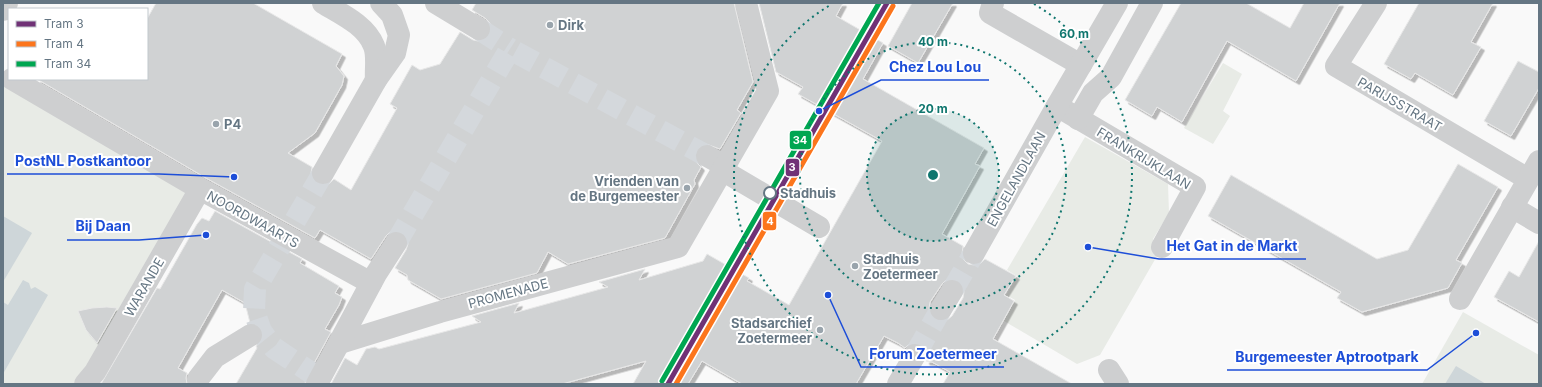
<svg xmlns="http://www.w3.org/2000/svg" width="1542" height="387" viewBox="0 0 1542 387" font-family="Inter,sans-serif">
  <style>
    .green { fill: #e8ebe6 }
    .water { fill: #ced6d9 }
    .building { fill: #d0d2d3; stroke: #e8e8e8; fill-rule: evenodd; filter: url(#shadow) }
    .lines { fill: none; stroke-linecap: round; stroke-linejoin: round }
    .minor-tunnel { stroke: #d4d8dc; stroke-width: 22; stroke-dasharray: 22 11; stroke-linecap: butt }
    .minor { stroke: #cecfd0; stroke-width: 22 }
    .tram-1-casing { stroke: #fff; stroke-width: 8 }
    .tram-2-casing { stroke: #fff; stroke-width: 8 }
    .tram-3-casing { stroke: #fff; stroke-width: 8 }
    .tram-1 { stroke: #703276; stroke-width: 5 }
    .tram-2 { stroke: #fc751c; stroke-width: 5 }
    .tram-3 { stroke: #00a651; stroke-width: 5 }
    .ring { fill: none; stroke: #0f766e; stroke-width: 2; stroke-dasharray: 2 4 }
    .poi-dot { fill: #99a4ac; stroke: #fff; stroke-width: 1.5 }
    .stop-dot { fill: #fff; stroke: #657683; stroke-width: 2 }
    .labels { text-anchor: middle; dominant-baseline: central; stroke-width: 4; stroke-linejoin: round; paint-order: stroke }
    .poi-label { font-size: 13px; font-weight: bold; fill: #657683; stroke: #fff; text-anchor: start }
    .street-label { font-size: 13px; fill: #657683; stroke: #fff }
    .stop-label { font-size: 13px; font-weight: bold; fill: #657683; stroke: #fff; text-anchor: start }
    .centre { fill: #0f766e; stroke: #fff; stroke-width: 2 }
    .ring-label { font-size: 12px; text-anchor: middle; font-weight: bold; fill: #0f766e; stroke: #fff; stroke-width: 4; stroke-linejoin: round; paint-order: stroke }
    .leader { fill: none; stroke: #1d4ed8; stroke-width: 1.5 }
    .callout-dot { fill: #1d4ed8; stroke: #fff; stroke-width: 1.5 }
    .callout-label { font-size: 14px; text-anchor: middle; font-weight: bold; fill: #1d4ed8; stroke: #fff; stroke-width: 4; stroke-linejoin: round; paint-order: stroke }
    .line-badge { stroke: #fff; stroke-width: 1.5 }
    .badge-label { font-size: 11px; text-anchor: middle; font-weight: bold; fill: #fff }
  </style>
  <defs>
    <filter id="shadow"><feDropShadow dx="3.5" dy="3.5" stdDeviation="0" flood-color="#0004"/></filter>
  </defs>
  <rect width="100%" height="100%" fill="#f9f9f9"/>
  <g class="green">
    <path d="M1223,63L1242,74L1223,111L1230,116L1213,144L1184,128Z"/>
    <path d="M3,72L202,180L87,384H3Z"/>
    <path d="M1085,137L1168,184L1169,213L1153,239L1157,256L1100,355L1077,364L1004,321L1015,300L1006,295L1017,276L1007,270Z"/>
    <path d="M1463,312L1539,355V384H1422Z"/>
  </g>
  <g class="water">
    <path d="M3,216L32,233L3,282Z"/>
    <path d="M23,280L29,283L31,289L35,287L48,295L3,374V302L8,305Z"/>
    <path d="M1456,366L1486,384H1445Z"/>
  </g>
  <g class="building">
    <path d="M156,3H253L342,54L336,66L344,76L342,85L315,133L288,153L312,167L311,173L312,179L317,184L323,185L329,184L334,179L351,190L397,108L390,104L412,65L420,70L440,64L460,32L473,40L478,41L485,40L489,36L491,30L490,23L485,18L472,10L476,3H734L753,82L737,110L741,113L720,149L706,144L701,145L696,150L695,157L697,163L701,167L694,180L695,184L665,238L568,264L548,252L537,273L441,299L408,280L407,275L395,268L406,250L408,244L407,237L402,232L396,231L390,232L386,236L371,259L320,230L315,238L206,178L37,79H147V19Z"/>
    <path d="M759,3H843L836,16L883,43L863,79L984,148L975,164L980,166L942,234L963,246L962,254L963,259L968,264L974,265L980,264L985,259L1016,276L1004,295L1014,301L993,339L1072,384H943L950,372L932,362L926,361L927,355L926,349L922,344L915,343L909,344L905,348L898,343L884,336L856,384H742L702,361L688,384H633L646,361L562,384H331L345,358L357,365L366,349L375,347L379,349L481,322L472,316L519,303L514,313L608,287L599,282L645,269L639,280L703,261L707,254L749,278L747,281L789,305L882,141L798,94L803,87L776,72ZM953,279L959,281L963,285L964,292L963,298L952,316L947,320L941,321L935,320L930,315L929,308L930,302L942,284L946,280Z"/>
    <path d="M912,3H953L918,63L888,46Z"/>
    <path d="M1181,3H1246L1290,28L1304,3H1340L1296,81L1227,41L1182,122L1157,107L1152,116L1125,100Z"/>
    <path d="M1419,3H1493L1471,42L1481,47L1453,95L1415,73L1411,79L1384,64Z"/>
    <path d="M1518,61L1539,72V88L1511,136L1484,121Z"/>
    <path d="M1458,164L1498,187L1456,260L1462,263L1448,288L1362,312L1337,298L1341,292L1208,216L1231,175L1377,259L1408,250Z"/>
    <path d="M215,211L302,259L300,263L339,286L335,293L342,297L339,305L325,329L331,332L306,378L305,384H236L257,348L256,346L262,341L263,334L261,328L257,324L250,323L245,303L222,290L178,368L187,373L186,378L187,384H101L157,288L160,289L197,224L202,218L209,221Z"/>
    <path d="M1539,241V322L1494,297L1509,271L1519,277Z"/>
    <path d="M107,307L117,308L97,343L86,330L78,311L92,308Z"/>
  </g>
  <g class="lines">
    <g class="minor-tunnel">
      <path d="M479,29L510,49"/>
      <path d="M323,173L255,289L254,311L261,331L266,338L274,348L328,384"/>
      <path d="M396,243L510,49L707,156"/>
      <path d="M952,291L974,253"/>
      <path d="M915,355L941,309"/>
    </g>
    <g class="minor">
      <path d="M323,3C341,14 366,25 374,46C378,56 375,70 376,80"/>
      <path d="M436,3L479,29"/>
      <path d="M993,3L990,13L1081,65"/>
      <path d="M1376,3L1336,66L1528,179"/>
      <path d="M3,10L7,3"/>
      <path d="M12,79L200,189L371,283"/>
      <path d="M1057,106L1195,187L1162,247"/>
      <path d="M1078,119L1093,93L1111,77L1152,3"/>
      <path d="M707,156L725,166"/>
      <path d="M722,170L819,227"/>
      <path d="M323,173L376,80L395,53L399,35L392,15L381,3"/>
      <path d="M1512,207L1539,223"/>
      <path d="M974,253L1057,106L1117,3"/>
      <path d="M1460,299L1539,161"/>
      <path d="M941,309L952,291"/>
      <path d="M340,343L440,312L678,247L768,91L746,3"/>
      <path d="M1109,370L1118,384"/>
      <path d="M198,379L215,357L251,335"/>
      <path d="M85,384L95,372L200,189"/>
      <path d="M317,384L376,274L396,243"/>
      <path d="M898,384L915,355"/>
    </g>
    <defs>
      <path id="tram-1" d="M668,384L887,3"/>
      <path id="tram-2" d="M676,384L893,6"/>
      <path id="tram-3" d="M662,381L879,3"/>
    </defs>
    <use href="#tram-1" class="tram-1-casing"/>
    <use href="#tram-2" class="tram-2-casing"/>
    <use href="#tram-3" class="tram-3-casing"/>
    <use href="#tram-1" class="tram-1"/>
    <use href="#tram-2" class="tram-2"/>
    <use href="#tram-3" class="tram-3"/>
  </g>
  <circle cx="933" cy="175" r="66" fill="#0f766e" fill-opacity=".12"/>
  <g class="ring">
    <circle cx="933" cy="175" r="66"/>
    <circle cx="933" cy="175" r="133"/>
    <path d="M1034 4A199 199 0 1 1 832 4"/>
  </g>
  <g class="poi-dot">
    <circle cx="550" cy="25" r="4"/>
    <circle cx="216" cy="124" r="4"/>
    <circle cx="687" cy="188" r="4"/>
    <circle cx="855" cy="266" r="4"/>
    <circle cx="820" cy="330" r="4"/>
  </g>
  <circle class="stop-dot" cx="770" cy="193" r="6"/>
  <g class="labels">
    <g class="poi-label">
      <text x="558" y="25">Dirk</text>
      <text x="224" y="124">P4</text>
      <text x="679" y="181" text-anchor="end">Vrienden van<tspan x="679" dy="15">de Burgemeester</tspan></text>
      <text x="863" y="259">Stadhuis<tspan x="863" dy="15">Zoetermeer</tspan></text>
      <text x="812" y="323" text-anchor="end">Stadsarchief<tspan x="812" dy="15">Zoetermeer</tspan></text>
    </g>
    <g class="street-label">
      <text transform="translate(1400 104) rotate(30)">PARIJSSTRAAT</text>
      <text transform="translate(1144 158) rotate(31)">FRANKRIJKLAAN</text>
      <text transform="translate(1016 179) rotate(-61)">ENGELANDLAAN</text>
      <text transform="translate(253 219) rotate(29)">NOORDWAARTS</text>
      <text transform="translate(144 287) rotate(-60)">WARANDE</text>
      <text transform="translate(508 293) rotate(-15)">PROMENADE</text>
    </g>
    <g class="stop-label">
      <text x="780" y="193">Stadhuis</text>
    </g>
  </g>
  <circle cx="933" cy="175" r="6" class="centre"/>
  <g class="ring-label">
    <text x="1074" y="38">60 m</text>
    <text x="933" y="46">40 m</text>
    <text x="933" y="113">20 m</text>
  </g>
  <path class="leader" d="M819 111L881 80H989M234 177L159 174H7M206 235L139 240H67M1088 247L1159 259H1306M828 295L861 367H1004M1476 333L1427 370H1227"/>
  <g class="callout-dot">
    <circle cx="819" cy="111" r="4"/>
    <circle cx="234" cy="177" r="4"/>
    <circle cx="206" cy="235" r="4"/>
    <circle cx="1088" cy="247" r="4"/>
    <circle cx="828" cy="295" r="4"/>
    <circle cx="1476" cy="333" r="4"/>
  </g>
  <g class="callout-label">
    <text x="935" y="72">Chez Lou Lou</text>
    <text x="83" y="166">PostNL Postkantoor</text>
    <text x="103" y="231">Bij Daan</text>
    <text x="1232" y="251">Het Gat in de Markt</text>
    <text x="933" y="359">Forum Zoetermeer</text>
    <text x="1327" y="362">Burgemeester Aptrootpark</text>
  </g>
  <g class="line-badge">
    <rect x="789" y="130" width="23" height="20" rx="4" fill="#00a651"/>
    <rect x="785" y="158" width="15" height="19" rx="4" fill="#703276"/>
    <rect x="762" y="211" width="15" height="20" rx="4" fill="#fc751c"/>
  </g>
  <g class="badge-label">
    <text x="800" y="144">34</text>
    <text x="792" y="171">3</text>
    <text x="770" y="225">4</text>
  </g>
  <rect width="1542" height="387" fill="none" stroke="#657683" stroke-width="8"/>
  <rect x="8" y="8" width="140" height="72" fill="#ffffff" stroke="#c1c8cd"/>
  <rect x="16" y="21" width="20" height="6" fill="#703276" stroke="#c1c8cd"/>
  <text x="44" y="28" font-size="12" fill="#657683">Tram 3</text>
  <rect x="16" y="41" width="20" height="6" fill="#fc751c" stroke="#c1c8cd"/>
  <text x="44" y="48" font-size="12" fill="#657683">Tram 4</text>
  <rect x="16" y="61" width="20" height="6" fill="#00a651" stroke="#c1c8cd"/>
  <text x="44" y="68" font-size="12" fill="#657683">Tram 34</text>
</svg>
